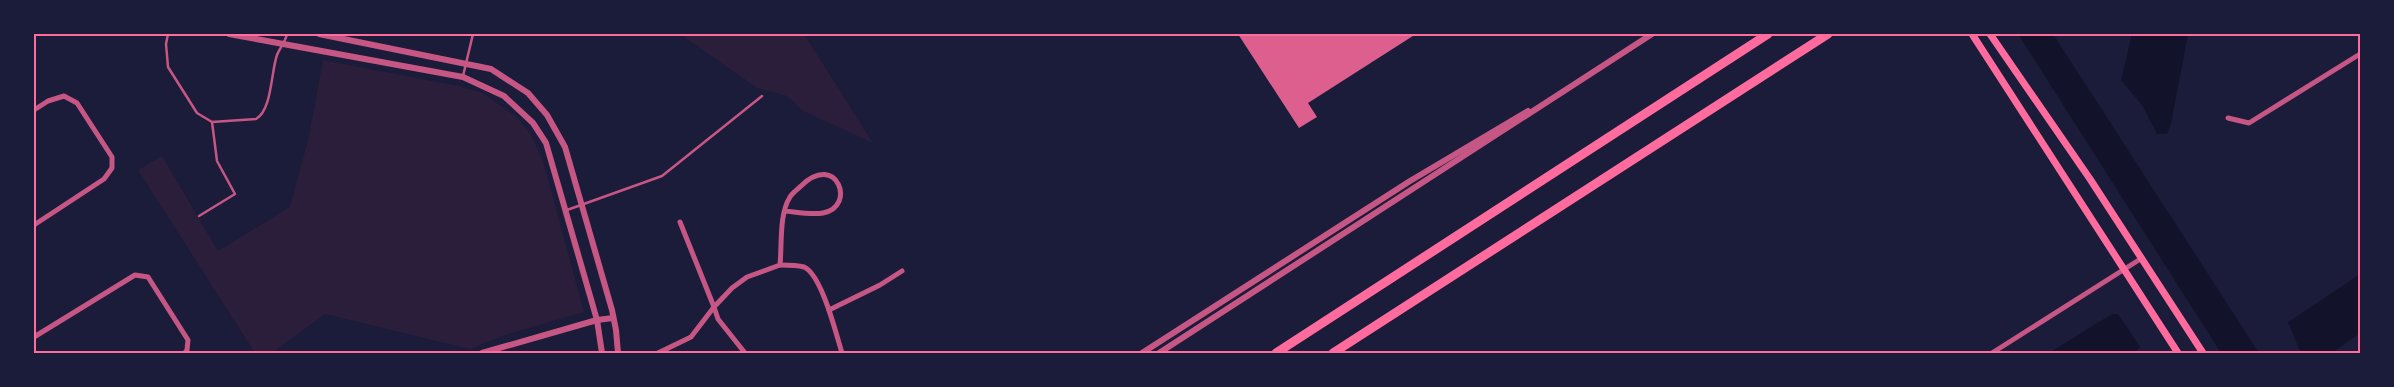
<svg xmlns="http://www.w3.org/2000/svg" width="2394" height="387" viewBox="0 0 2394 387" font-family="Manrope,sans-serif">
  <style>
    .green { fill: #2a1e3b }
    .water { fill: #12122b }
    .building { fill: #dd5f8e }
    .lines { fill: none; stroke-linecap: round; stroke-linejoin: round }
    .service { stroke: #c65784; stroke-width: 2.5 }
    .minor { stroke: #c65784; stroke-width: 5 }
    .tertiary { stroke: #c65784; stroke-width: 6 }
    .secondary { stroke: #ff6b9d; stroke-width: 7 }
    .motorway { stroke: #ff6b9d; stroke-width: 9 }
    .neatline { fill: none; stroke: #ff6b9d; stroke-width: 2 }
  </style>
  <rect width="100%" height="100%" fill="#1b1b3a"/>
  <g class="green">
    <path d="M680,34H804L873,143L803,111L787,96L757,88Z"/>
    <path d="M323,60L458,86L483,93L518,118L531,135L543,161L584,312L505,335L470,349L325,314L272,353H255L138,170L162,156L218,251L290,207L309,136Z"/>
  </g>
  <g class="water">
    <path d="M2018,34H2053L2259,353H2221Z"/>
    <path d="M2132,34H2188L2171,123L2167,134H2157L2142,105L2121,80Z"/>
    <path d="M2360,274V333L2332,353H2301L2288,322Z"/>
    <path d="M2112,314H2118L2140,347L2135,353H2049Z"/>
  </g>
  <path class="building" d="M1238,34H1416L1308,103L1317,117L1299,128Z"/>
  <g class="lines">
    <g class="service">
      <path d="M168,34L166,44L168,67L197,113L212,122L217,161L235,194L199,216"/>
      <path d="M463,76L473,34"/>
      <path d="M212,122L256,119C272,110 271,72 277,55C280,47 285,43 287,34"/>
      <path d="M567,210L662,176L762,96"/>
    </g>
    <g class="minor">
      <path d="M34,110L48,101L64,96L77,103L112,157V168L104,179L34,225"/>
      <path d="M2228,118L2249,123L2360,54"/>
      <path d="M780,265C787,265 797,265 804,267C822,275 836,334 842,353"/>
      <path d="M829,310L880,285L902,271"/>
      <path d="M34,337L135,275L148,277L188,340L187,350L185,353"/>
      <path d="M658,353L691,337L714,307L680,222"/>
      <path d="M745,353L718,319L714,307L732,288L747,277L780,265C782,245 779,214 790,197C792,193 797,190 801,186C837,151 857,207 823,213C811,215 796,212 785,211"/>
      <path d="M1992,353L2142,258"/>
    </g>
    <g class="tertiary">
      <path d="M229,34L463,77L504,96L533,123L546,143L597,320L602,353"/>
      <path d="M319,34L491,69L528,93L547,115L565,147L612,310L616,330L618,353"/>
      <path d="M482,353L597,320L613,318"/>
      <path d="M1142,353L1410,181L1528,111"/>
      <path d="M1159,353L1652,34"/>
    </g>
    <g class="secondary">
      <path d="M1972,34L2178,353"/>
      <path d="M1990,34L2090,179L2203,353"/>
    </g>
    <g class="motorway">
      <path d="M1276,353L1768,34"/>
      <path d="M1333,353L1828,34"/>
    </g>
  </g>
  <rect width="2394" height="387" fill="none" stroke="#1b1b3a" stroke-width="70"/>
  <rect x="35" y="35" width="2324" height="317" class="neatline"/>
</svg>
